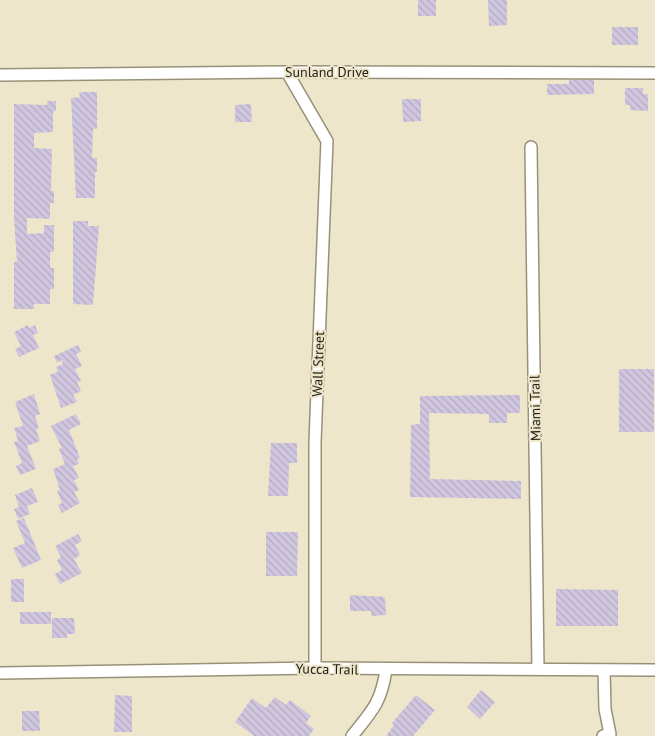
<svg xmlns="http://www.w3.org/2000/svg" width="655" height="736" viewBox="0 0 655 736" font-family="'PT Sans',sans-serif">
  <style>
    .building { fill: url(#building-back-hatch) }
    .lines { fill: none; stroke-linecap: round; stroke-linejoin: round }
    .minor-casing { stroke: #989178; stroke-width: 14 }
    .minor { stroke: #fff; stroke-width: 11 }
    .labels { text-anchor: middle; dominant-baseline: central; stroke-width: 4; stroke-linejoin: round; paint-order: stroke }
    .street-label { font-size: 14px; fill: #252218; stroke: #eee6cb }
  </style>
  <defs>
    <pattern id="building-back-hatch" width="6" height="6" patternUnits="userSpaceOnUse" patternTransform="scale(1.25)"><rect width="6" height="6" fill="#d1c6df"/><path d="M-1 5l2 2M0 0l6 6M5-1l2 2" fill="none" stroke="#b3aabf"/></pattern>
  </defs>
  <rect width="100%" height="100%" fill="#eee6cb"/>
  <g class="building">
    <rect x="418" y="0" width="18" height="16"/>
    <path d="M488,0H507V25L489,26Z"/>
    <rect x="612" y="27" width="26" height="18"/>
    <path d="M569,80H594V94L547,95V84H569Z"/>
    <path d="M625,88H643V94H648V111L630,110V105H625Z"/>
    <path d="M79,92H97V129H93L92,158H97V172H95V198H76L71,98L80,97Z"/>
    <path d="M402,99H421V121L403,122Z"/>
    <path d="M47,101H56V111H53V132L34,133V148L52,149L51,191H54V203H50V219L27,218V234L44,233V225H54V252H50V268H54V289H50V304H34V309H14V262H17L14,218V104L47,105Z"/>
    <path d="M251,104L252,122H235V105Z"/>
    <path d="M73,221H88V226H99L93,305L73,304Z"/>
    <path d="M28,325L29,328L35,325L38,333L33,335L39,348L19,357L15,349L21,346L14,332Z"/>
    <path d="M78,345L81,352L76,354L82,366L75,369L81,381L77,382L81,391L73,395L77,402L61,408L50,375L58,372L56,367L63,364L62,360L57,363L54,356Z"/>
    <rect x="619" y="369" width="35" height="63"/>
    <path d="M34,394L40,414L35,416L39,428L36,429L40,441L27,446L36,469L20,475L16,466L22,463L14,442L18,441L14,428L23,426L15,402Z"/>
    <path d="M520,395V413H507V423H489V414L429,413L430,479L521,481V499L410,497L411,425L420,424V396Z"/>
    <path d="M76,414L81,424L69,430L80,458L77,459L79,464L73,466L79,478L74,480L79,490L74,492L80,503L62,513L58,505L62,503L57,491L60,490L53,469L65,464L59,449L62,448L51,426Z"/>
    <path d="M271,443H297V463H289L288,496H268Z"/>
    <path d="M32,488L38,502L27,506L30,514L18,519L14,509L19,507L15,495Z"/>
    <path d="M24,518L41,560L22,568L13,548L25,543L16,521Z"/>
    <path d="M266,532H298L297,576H266Z"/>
    <path d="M78,534L82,541L75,545L80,555L74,559L82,573L60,584L55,574L62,570L57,560L61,557L55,546Z"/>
    <rect x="11" y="579" width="13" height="23"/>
    <path d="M556,589L618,590V626H556Z"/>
    <path d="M350,595L385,597L386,615L371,616V611H350Z"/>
    <rect x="20" y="612" width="31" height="12"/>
    <path d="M52,618H74L75,634H67V638H52Z"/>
    <path d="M481,690L495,702L480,719L467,707Z"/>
    <path d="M115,695L132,696V732H114Z"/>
    <path d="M416,695L435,710L413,736H386L394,725L392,723Z"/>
    <path d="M275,697L286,705L290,700L311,716L306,723L314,729L309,736H254L235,722L252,698L266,708Z"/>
    <path d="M22,711H39L40,731H22Z"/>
  </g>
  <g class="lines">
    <defs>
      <g id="minor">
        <path d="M287,72L327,141L315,442V668"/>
        <path d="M0,75L287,72L655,73"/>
        <path d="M531,147L538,669"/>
        <path d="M0,673L315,668L655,670"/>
        <path d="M352,736C372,711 381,703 386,670"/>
        <path d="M603,736L610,734L605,709L604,670"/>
      </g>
    </defs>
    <use href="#minor" class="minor-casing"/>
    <use href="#minor" class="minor"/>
  </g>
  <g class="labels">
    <g class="street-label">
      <text x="327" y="72">Sunland Drive</text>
      <text transform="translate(318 364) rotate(-88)">Wall Street</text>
      <text transform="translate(535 408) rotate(-91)">Miami Trail</text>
      <text transform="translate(327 669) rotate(1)">Yucca Trail</text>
    </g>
  </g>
</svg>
